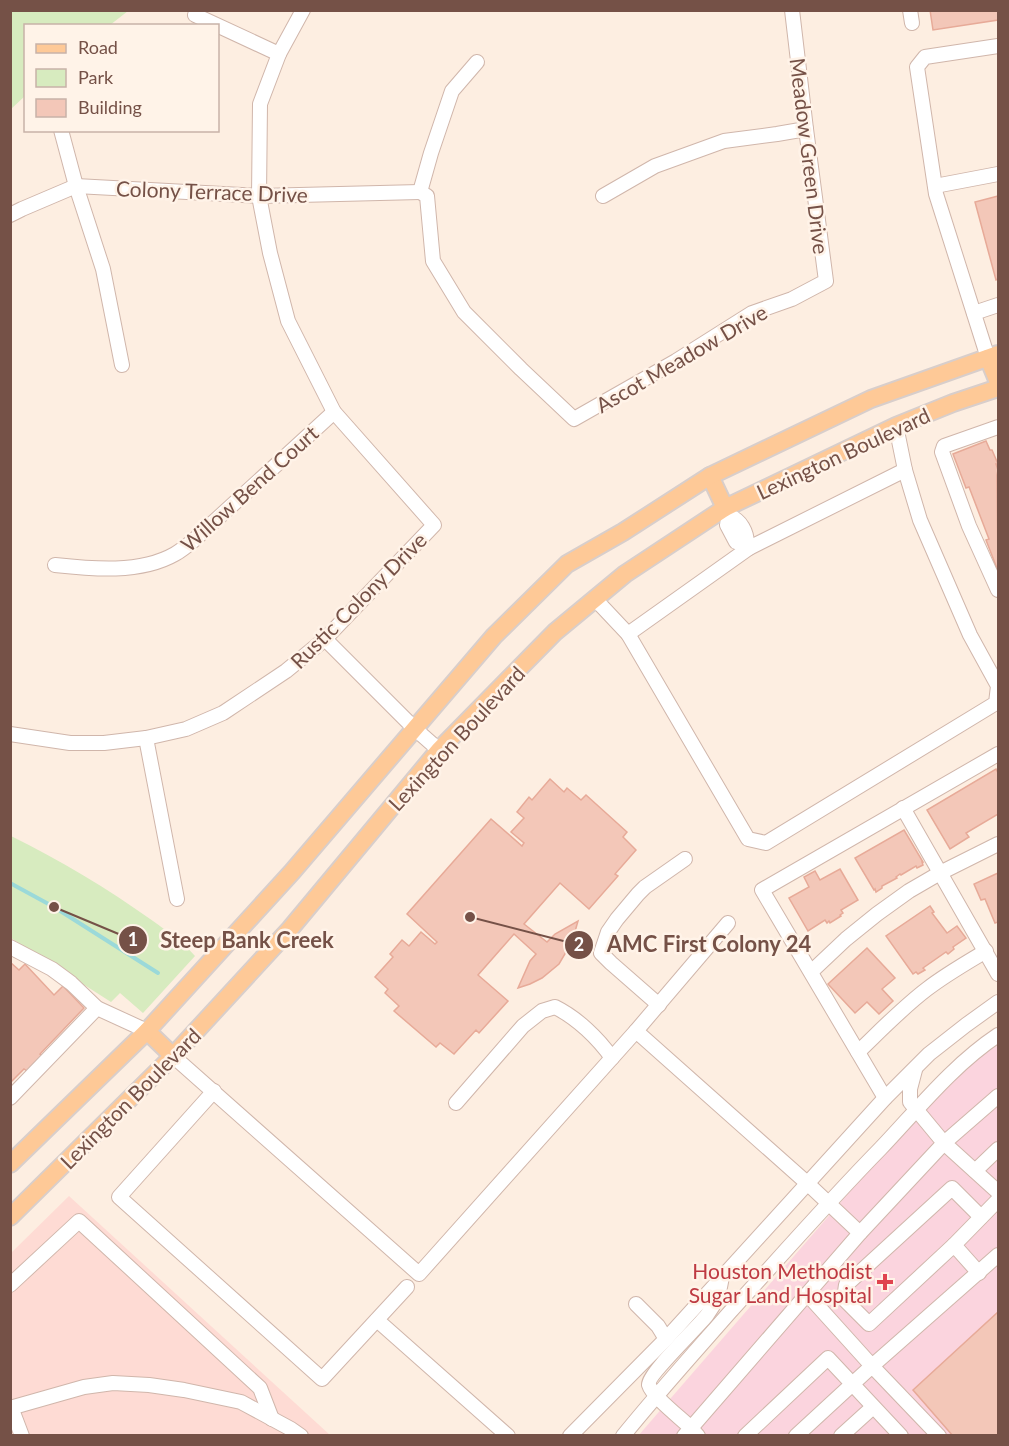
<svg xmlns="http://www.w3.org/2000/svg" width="1009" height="1446" viewBox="0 0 1009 1446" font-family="Lato,sans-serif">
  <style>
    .commercial { fill: #fedbd4 }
    .medical { fill: #fbd4de }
    .green { fill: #d7ebbf }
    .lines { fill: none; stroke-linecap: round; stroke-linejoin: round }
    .stream { stroke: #9bd9d9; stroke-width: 4 }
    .building { fill: #f3c7b8; stroke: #e7aa98; stroke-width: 1.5 }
    .minor-casing { stroke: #d0b6ab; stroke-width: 16 }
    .major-casing { stroke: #d8cecb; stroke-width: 20 }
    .minor { stroke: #fff; stroke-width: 14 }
    .major { stroke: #fec997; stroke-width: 16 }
    .health-dot { fill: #e0444e; stroke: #fff3e8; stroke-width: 2 }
    .labels { text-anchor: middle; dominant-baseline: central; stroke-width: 5; stroke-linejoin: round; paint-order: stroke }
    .street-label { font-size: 21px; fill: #755147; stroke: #fff3e8 }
    .health-label { font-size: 21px; fill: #be3a42; stroke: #fff3e8; text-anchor: end }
    .leader { fill: none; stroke: #755147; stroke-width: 2 }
    .callout-dot { fill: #755147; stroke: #fff3e8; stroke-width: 2 }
    .mark-label { font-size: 18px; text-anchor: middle; font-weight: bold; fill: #fff }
    .callout-label { font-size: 22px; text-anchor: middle; font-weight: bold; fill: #755147; stroke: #fff3e8; stroke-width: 5; stroke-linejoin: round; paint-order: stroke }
  </style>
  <rect width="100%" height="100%" fill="#fdeee1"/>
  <path class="commercial" d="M69,1196L330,1435L11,1436V1253Z"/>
  <path class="medical" d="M998,1045V1435L638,1436L905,1128L961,1070Z"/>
  <g class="green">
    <path d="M11,10H128V11L110,25L26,26L25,96L11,109Z"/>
    <path d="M11,836C60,860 108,889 153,921C168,932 183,942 195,956L143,1013L120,993L111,1002L11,938Z"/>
  </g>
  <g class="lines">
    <path class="stream" d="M10,883L54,907L158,973"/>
  </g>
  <g class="building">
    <path d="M930,10H998V20L933,30Z"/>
    <path d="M998,196V279L996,280L975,202Z"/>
    <path d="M986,441L990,450H992L998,464H996L998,470L997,475L998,571L986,540L989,539L969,487L966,488L953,454Z"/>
    <path d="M996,769L998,773V816V814L966,833L969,837L950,849L927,810Z"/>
    <path d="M550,779L564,792L567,788L581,800L586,795L627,832L623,837L636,850L615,874L618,876L589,909L560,883L524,924L547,942L555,934L578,921L572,942L559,964L542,978L530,984L518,988L530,961L536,954L514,934L478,975L508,1001L479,1033L476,1030L454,1054L440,1043L436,1047L394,1011L399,1006L385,993L388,989L375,977L393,957L390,954L402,940L409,946L421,932L435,944L437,942L407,914L491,819L522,846L524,843L511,832L524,818L517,812L529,797L532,800Z"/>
    <path d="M904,830L923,862H922L923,865L917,868L916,866L901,875L900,874L896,877L897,878L882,886V888L876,892L875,889L874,890L855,858Z"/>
    <path d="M840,869L858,900L841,910L843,913L840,915L841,916L830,923L829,921L827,923L825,920L808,931L789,898L809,887L804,877L815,871L820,880Z"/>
    <path d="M998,873V922L995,923L985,899L981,900L974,884Z"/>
    <path d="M930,906L934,912L932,913L947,933L957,926L966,938L953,947L954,949L948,954L946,952L923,968L925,970L918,974L916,972L913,974L886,936Z"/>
    <path d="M867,948L895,978L882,989L893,1001L879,1014L867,1002L855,1013L828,984Z"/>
    <path d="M10,962L19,970L25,964L54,995L63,986L84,1008L40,1054L43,1056L27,1071L24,1069L10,1083Z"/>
    <path d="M998,1312V1436H953L913,1390Z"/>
  </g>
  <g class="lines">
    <defs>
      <g id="minor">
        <path d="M910,10L912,23"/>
        <path d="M195,15L279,54"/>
        <path d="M61,130L76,186L103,269L122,365"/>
        <path d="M935,186L998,174"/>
        <path d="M420,192L427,196L433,261L464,312L521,369L574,419L676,361L752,313L792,299L826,281L806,129L792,10"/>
        <path d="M420,192L431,153L452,91L477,62"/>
        <path d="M603,196L655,166L724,141L777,134L806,129"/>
        <path d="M10,215L22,209L76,186L259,196L420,192"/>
        <path d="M974,313L998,305"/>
        <path d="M988,358L936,194L917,67L925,57L998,46"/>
        <path d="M998,427L944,446L942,452L969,526L998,590"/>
        <path d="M725,508L729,516C741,520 747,532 747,544L736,542L727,525L729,516"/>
        <path d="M747,544L749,548L905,470"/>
        <path d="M55,565C92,569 140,574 175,554C182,550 188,545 194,540L334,412"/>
        <path d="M595,599L628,634L748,839L766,843L996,703L998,686L970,635L920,520L905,470L896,426"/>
        <path d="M628,634L749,548"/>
        <path d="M325,639L414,728L439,750"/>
        <path d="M10,734L70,743H104L146,738L186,729L223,713L286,671L325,639L434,525L334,412L288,321L270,253L259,196L260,104L279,54L303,10"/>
        <path d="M146,738L177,899"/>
        <path d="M903,808L998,974"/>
        <path d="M10,947L52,969L71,983L97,1008L147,1031"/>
        <path d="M811,972L846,939L877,914L909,891L940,873L998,844"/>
        <path d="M659,1005L611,963L601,953L608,932L617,919L638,894L645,887L685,859"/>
        <path d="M636,1031L728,923"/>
        <path d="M858,1052C880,1031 902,1008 927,989C945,975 966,963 986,951"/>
        <path d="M173,1056L419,1274L636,1031L807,1183L860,1233L691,1428C682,1419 652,1396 649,1385C647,1375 699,1326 707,1315C716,1303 720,1291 722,1277"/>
        <path d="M214,1091L119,1197L322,1379L407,1287"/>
        <path d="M998,1096L944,1143L998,1192"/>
        <path d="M10,1098L97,1008"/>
        <path d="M885,1098L762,890L998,754"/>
        <path d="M456,1103L523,1026L542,1011L555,1007C577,1018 598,1038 612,1058"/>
        <path d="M975,1171L998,1149"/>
        <path d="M860,1233L944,1143L910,1102V1089L915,1070"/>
        <path d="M954,1245L998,1200"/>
        <path d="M979,1273L954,1245L869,1324L844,1299L846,1285L952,1188L981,1217"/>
        <path d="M10,1285L79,1221L260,1388L272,1419"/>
        <path d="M807,1294L872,1366L998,1255"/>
        <path d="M636,1304L658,1326L666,1339"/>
        <path d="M377,1320L508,1436"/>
        <path d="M11,1407L22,1436"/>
        <path d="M10,1408L84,1387L113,1383L149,1385L184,1390L241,1402L291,1429L301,1436"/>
        <path d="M570,1436L666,1339L885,1098L929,1054L966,1025L998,1002"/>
        <path d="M623,1436C657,1394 694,1353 730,1312C780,1257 829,1201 881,1148C918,1109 953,1065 998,1035"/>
        <path d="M684,1436L691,1428L698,1436"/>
        <path d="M745,1436L828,1358L901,1436"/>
        <path d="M796,1436L872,1366L939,1436"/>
        <path d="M841,1436L873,1407"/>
      </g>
      <g id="major">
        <path d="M988,358L998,382"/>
        <path d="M710,476L725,508"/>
        <path d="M147,1031L173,1056"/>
        <path d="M10,1164L147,1031L292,872L494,636L567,564L623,532L710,476L871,399L998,354"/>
        <path d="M10,1217L173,1056L290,929L439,750L555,632L625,574L725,508L896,426L953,403L998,388"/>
      </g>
    </defs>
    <use href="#minor" class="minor-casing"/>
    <use href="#major" class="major-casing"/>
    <use href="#minor" class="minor"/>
    <use href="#major" class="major"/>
  </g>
  <path class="health-dot" d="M882 1273h6v6h6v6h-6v6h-6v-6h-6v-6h6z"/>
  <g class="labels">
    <g class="street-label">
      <text transform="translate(810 156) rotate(83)">Meadow Green Drive</text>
      <text transform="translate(212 191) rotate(2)">Colony Terrace Drive</text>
      <text transform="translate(681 358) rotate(-30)">Ascot Meadow Drive</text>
      <text transform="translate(843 453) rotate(-25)">Lexington Boulevard</text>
      <text transform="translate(249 488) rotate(-42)">Willow Bend Court</text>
      <text transform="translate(358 600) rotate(-45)">Rustic Colony Drive</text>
      <text transform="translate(456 738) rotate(-47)">Lexington Boulevard</text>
      <text transform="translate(130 1098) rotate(-45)">Lexington Boulevard</text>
    </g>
    <g class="health-label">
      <text x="872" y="1270">Houston Methodist<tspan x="872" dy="24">Sugar Land Hospital</tspan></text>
    </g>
  </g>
  <path class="leader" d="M54 907L133 940M470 917L579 945"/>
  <g class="callout-dot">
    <circle cx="54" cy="907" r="6"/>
    <circle cx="470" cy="917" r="6"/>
    <circle cx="133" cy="940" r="15"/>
    <circle cx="579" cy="945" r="15"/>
  </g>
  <g class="mark-label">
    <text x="133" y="946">1</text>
    <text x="579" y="951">2</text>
  </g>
  <g class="callout-label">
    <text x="247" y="948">Steep Bank Creek</text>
    <text x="709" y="952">AMC First Colony 24</text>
  </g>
  <rect width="1009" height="1446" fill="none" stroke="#755147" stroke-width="24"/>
  <rect x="24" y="24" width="195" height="108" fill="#fff3e8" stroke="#c8b2a8" stroke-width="1.5"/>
  <rect x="36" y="44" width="30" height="9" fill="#fec997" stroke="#c8b2a8" stroke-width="1.5"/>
  <text x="78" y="54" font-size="18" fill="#755147">Road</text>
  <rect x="36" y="69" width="30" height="18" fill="#d7ebbf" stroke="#c8b2a8" stroke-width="1.5"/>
  <text x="78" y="84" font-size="18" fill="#755147">Park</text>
  <rect x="36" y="99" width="30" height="18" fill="#f3c7b8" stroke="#c8b2a8" stroke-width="1.5"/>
  <text x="78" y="114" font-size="18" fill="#755147">Building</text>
</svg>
